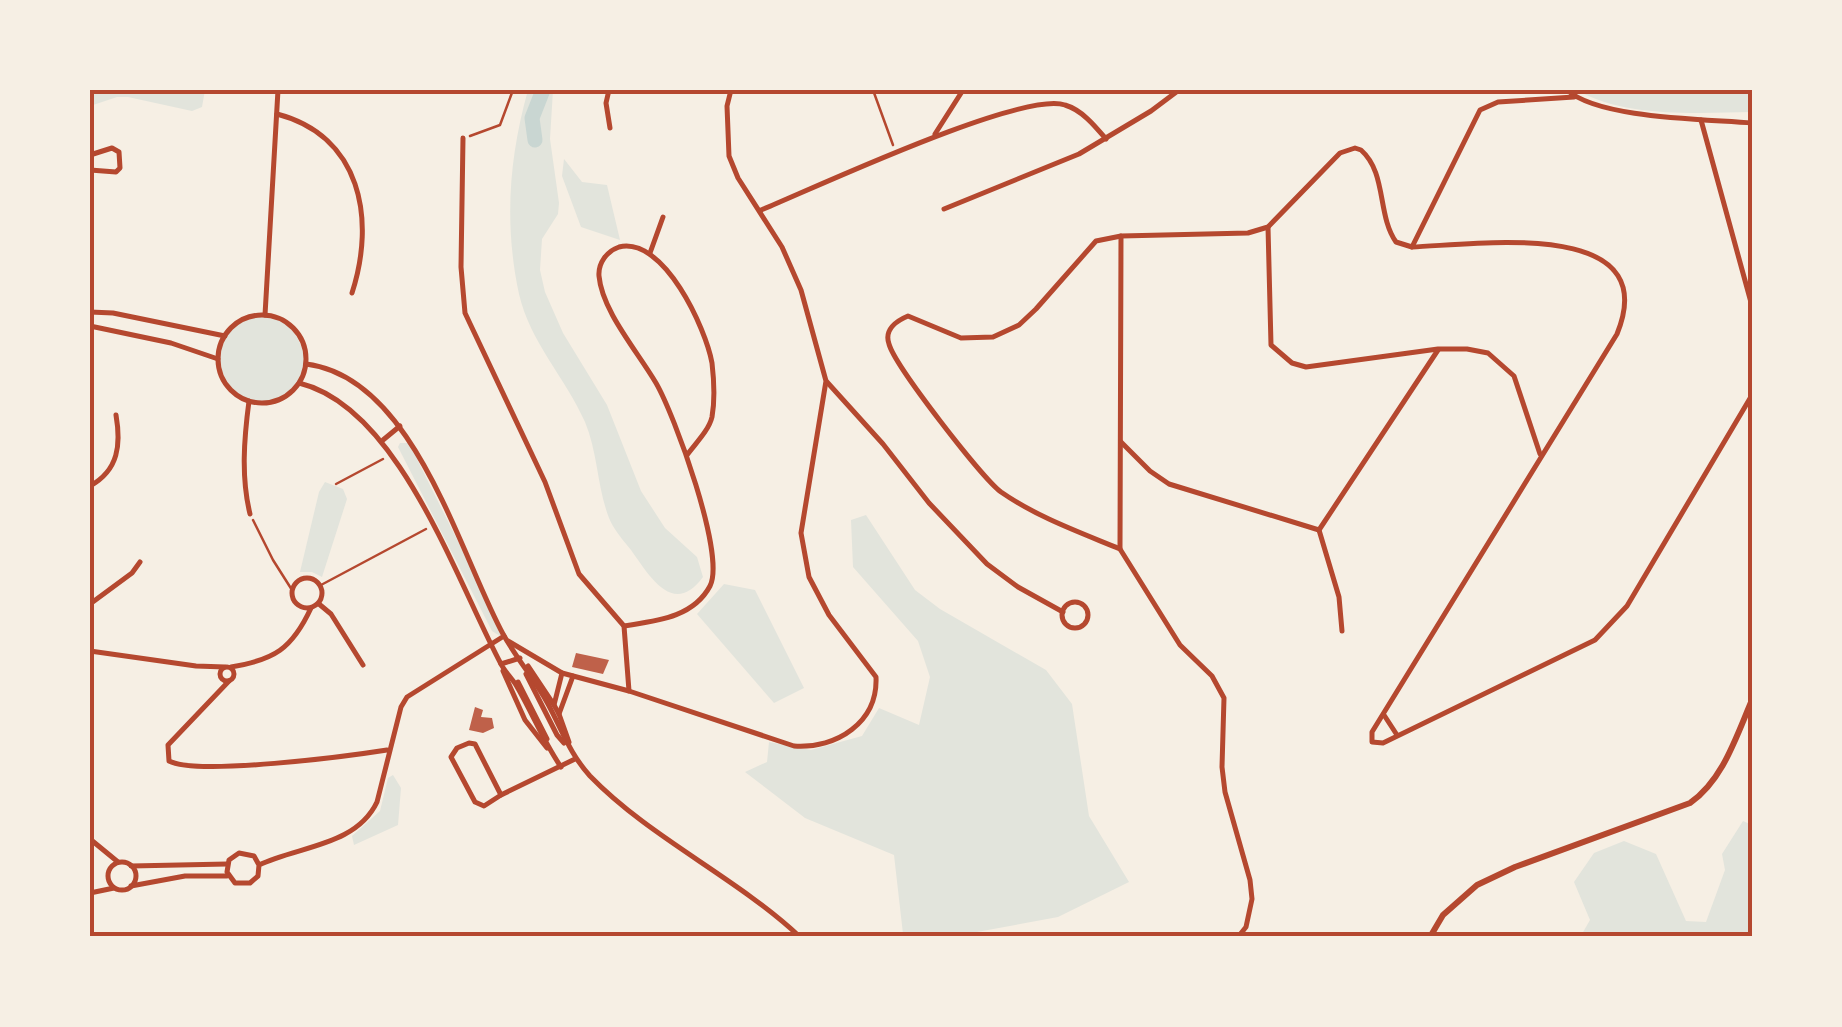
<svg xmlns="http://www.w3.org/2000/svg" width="1842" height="1027" viewBox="0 0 1842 1027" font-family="'Libre Baskerville',serif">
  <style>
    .green { fill: #e2e4dc }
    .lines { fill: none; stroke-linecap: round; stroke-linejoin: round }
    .river { stroke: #c9d6d2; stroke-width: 15 }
    .building { fill: #bf614a }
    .path { stroke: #b5482f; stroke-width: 2.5 }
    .minor { stroke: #b5482f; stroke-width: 5 }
    .tertiary { stroke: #b5482f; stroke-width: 6 }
    .neatline { fill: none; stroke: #b5482f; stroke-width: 4 }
  </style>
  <rect width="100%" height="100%" fill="#f6efe4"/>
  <g class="green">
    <path d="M90,90H205L202,107L192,111L128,97H117L90,106Z"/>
    <path d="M528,90H553L550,139L559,203L558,214L542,239L540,270L545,292L563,333L607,405L641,491L665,528L697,557L703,577C673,618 649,575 631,550C623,540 614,530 609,518C597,487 598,453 585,422C565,377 530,342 519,294C504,224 509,158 528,90Z"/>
    <path d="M1577,90H1752V112C1698,113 1624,118 1577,90Z"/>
    <path d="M564,159L582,182L607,185L620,240L581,227L562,176Z"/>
    <path d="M262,316C294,319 299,340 308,364C257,471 164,327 262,316Z"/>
    <path d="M400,443H409L501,628L500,636L492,631L398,447Z"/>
    <path d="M325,482L343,489L347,499L322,577L312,572H300L319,492Z"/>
    <path d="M866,515L915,590L940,609L1046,670L1072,704L1089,816L1129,882L1058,917L966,934H903L894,855L805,818L745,772L767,762L769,742L811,750L862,736L879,708L919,725L930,677L918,641L853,567L851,520Z"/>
    <path d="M724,584L755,590L804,688L774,703L697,614Z"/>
    <path d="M393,775L401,788L398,825L354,845L352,836L380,811L388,778Z"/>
    <path d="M1743,821L1752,825V937H1575L1582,934L1590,920L1574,882L1594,853L1624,841L1656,854L1686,921L1706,922L1725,870L1722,854Z"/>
  </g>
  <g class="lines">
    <path class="river" d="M535,140L532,118L543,90"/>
  </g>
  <g class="building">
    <path d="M576,653L609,660L603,674L572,667Z"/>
    <path d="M475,707L483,710L481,717L492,718L494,728L483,733L469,730Z"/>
  </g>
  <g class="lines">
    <g class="path">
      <path d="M873,90L893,145"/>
      <path d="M470,136L500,125L513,90"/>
      <path d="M336,484L383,459"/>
      <path d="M253,520L273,560L292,590"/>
      <path d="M321,585L426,529"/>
    </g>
    <g class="minor">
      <path d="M609,90L606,103L610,128"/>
      <path d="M1567,90C1599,119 1707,119 1752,123"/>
      <path d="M277,114C361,136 376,219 352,293"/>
      <path d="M1701,120L1752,306"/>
      <path d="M935,134L963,90"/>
      <path d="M463,138L461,267L465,313L545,482L579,574L624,626L629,691"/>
      <path d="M90,155L112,148L119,152L120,168L116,172L90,170"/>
      <path d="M944,209L1079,154L1151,111L1179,90"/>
      <path d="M761,210C812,189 1023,90 1065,105C1082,110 1095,126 1106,139"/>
      <path d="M1268,227L1271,345L1292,363L1306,367L1438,349H1467L1488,353L1514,376L1540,454"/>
      <path d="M1121,236L1120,549L1180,645L1212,676L1224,698L1222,767L1225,792L1250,880L1252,899L1246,927L1238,937"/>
      <path d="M1412,247L1480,110L1498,102L1574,97"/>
      <path d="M650,253L663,217"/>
      <path d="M90,312L113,313L225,336"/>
      <path d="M265,315L278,90"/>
      <circle cx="262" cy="359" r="44"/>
      <path d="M90,326L171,343L218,359"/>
      <path d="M306,364C414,377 459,553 503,634C517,659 535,680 548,704C562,730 570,754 590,776C650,838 736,877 800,937"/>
      <path d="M827,382L883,444L929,503L987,564L1018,587L1063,612"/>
      <path d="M299,383C399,407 456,580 501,664"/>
      <path d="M249,401C244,439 241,477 250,514"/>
      <path d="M383,440L400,426"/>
      <path d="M1121,442L1150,471L1169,484L1319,530L1438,350"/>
      <path d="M90,486C119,470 121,444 116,415"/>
      <path d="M1319,530L1339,597L1342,631"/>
      <path d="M1120,549C1079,532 1037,517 1001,492C982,478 895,366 889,344C884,330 896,321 908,316L961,338L993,337L1019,325L1036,309L1096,241L1121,236L1248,233L1268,227L1340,153L1355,148L1361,150C1387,173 1377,215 1396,242L1412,247C1474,245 1665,216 1617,334L1372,732V742L1383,743L1595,640L1627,606L1752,395"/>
      <circle cx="307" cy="593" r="15"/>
      <circle cx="1075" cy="615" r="13"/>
      <path d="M90,604L132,573L140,562"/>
      <path d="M319,604L331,614L363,665"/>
      <path d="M624,626C655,621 693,618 710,586C726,555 674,414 656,383C638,352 602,311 599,276C598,263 607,251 619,247C664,236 706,329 712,363C714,380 715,400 712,417C709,430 696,443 687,455"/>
      <path d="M508,641L562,673L629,691L794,746C837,749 878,722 876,677L829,615L809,577L801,533L826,381L801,290L782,247L738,178L729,156L727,106L731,90"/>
      <path d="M90,651L196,666L225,667"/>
      <path d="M520,658L501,664C505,672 511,677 516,685C532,712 543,741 561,767"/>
      <path d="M528,666L554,705"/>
      <circle cx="227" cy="674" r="7"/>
      <path d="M231,667C274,660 292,649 311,608"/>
      <path d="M503,671L525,720L547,748"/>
      <path d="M526,674L557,735L564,743"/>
      <path d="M229,681L168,745L169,761C197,776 349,756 387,750"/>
      <path d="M518,682L547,739"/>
      <path d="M559,714L554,705L562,673"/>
      <path d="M1384,715L1397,735"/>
      <path d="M569,742L559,714L573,676"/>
      <path d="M469,743L475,744L501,795L484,806L475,802L451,757L457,748Z"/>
      <path d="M501,795L575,759"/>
      <path d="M90,839L118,862"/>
      <circle cx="122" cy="876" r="14"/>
      <path d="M259,865L254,856L239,853L229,860L227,872L235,883H250L258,876L259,865C299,846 356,846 377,802L401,707L407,697L504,636"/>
      <path d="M131,866L227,864"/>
      <path d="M131,886L185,876H227"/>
      <path d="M90,893L114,888"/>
    </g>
    <path class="tertiary" d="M1430,937L1443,915L1477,885L1515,867L1690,803C1723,780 1736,737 1752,700"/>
  </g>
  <rect width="1842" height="1027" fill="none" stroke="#f6efe4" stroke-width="185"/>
  <rect x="92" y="92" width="1658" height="842" class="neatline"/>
</svg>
